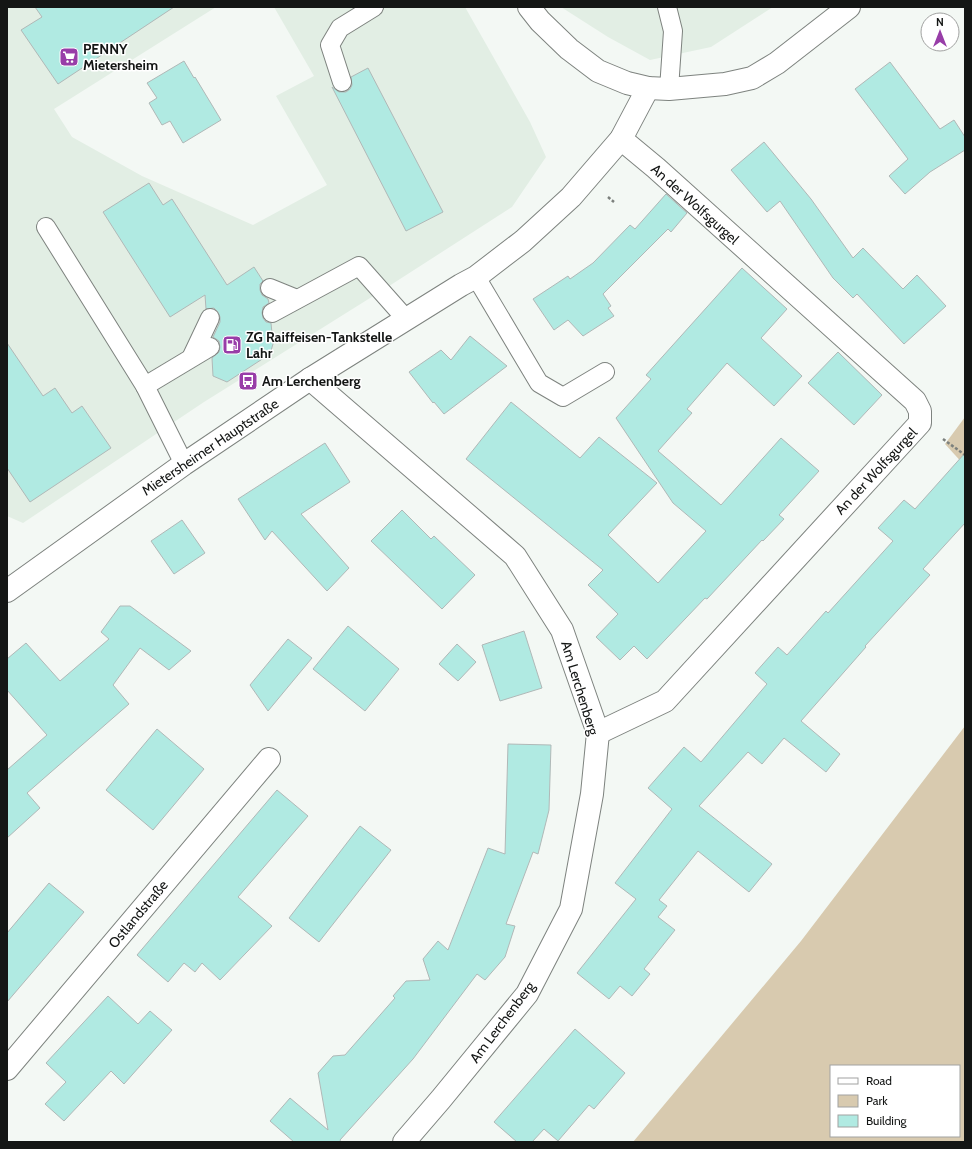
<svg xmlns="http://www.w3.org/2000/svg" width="972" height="1149" viewBox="0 0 972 1149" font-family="Cabin,sans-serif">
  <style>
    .built { fill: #e2eee4 }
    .green { fill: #d8caaf; fill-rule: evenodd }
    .building { fill: #b0eae2; stroke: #b0b8b7 }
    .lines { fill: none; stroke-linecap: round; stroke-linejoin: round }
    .service-casing { stroke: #7e837f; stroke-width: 20 }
    .minor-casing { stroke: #7e837f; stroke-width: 24 }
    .tertiary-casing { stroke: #7e837f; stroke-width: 24 }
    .path { stroke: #7c807d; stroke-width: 2.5; stroke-dasharray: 3 2; stroke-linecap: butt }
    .service { stroke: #fff; stroke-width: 18 }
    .minor { stroke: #fff; stroke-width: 22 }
    .tertiary { stroke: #fff; stroke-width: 22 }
    .labels { text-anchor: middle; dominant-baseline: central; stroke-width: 3; stroke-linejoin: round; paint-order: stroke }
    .poi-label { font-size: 14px; font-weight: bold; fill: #141615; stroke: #fff; text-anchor: start }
    .street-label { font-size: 14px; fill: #141615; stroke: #fff }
  </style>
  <rect width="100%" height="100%" fill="#f3f8f4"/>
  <g class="built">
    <path d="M7,7H216L54,109L72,137L142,176L253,225L327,185L276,96L314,76L274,7H465L530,122L546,157L512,207L386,288L204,402L23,523L7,516Z"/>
    <path d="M561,7H773L711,47L650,60L608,37Z"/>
  </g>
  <g class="green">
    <path d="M965,417V466L945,444Z"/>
    <path d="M965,726V1142H633L801,941ZM831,1066H959V1136H831Z"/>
  </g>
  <g class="building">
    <path d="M35,7H174L58,84L21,30L42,17Z"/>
    <path d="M184,61L194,78L195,77L221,120L183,143L170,121L162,125L149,103L157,98L147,83Z"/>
    <path d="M890,62L940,129L954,120L965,137V150L930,172L905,194L889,176L908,159L855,89Z"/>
    <path d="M368,68L443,212L406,231L332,87L339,92H346L350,89L352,85L351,77Z"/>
    <path d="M764,142L811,199L853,258L863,248L903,289L917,275L946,306L904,344L857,294L853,298L833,278L780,201L767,212L731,170Z"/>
    <path d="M149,183L163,205L172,199L227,285L254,267L263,281L260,284V290L262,295L268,299L269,303L263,307L262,313L263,318L266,322L271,323L273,344L270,354L227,382L213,376L212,358L219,352L220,347L219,341L213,337L220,322V317L218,312L214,308L206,309L205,295L170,317L103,212Z"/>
    <path d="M666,194L687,213L671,232L668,229L603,294L611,306L608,308L614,316L583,336L568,320L554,330L533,299L568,276L570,279L593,263L630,225L635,229Z"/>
    <path d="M742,268L787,309L761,338L802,376L774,406L727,363L687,409L692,413L658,451L721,505L781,438L819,471L779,515L784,519L763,541L762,540L707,599L705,598L647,659L634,646L620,660L596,637L618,614L588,585L603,570L466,459L511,402L580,458L599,437L657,483L608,535L658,583L706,531L673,503L616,418L651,379L646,375Z"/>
    <path d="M470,336L507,366L444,414L434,402L433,403L409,372L441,350L451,360Z"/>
    <path d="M7,343L43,396L55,388L72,413L82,406L111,448L30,502L7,468Z"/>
    <path d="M838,352L882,395L854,425L808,383Z"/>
    <path d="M325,443L350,482L301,514L349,568L327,591L272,531L265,540L238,499Z"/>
    <path d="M965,453V523L923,569L930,575L865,646L866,647L801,721L840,754L826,772L784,738L762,764L748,752L699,806L772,864L749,892L698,851L659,900L667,906L658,917L675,930L644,969L650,974L632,996L620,986L609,999L577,973L636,899L615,883L672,809L648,788L684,747L701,762L767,684L755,673L778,647L787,655L826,611L828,613L893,541L878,528L904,500L915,509Z"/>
    <path d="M402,510L431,539L434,536L475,575L442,609L371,541Z"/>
    <path d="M182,520L205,553L174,574L151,541Z"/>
    <path d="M120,606H130L191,651L169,670L140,648L113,685L129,704L27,793L40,808L7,838V770L47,735L7,690V659L26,643L60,681L109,639L101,632Z"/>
    <path d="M348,626L399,669L365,711L313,669Z"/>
    <path d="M524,631L542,688L500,701L482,645Z"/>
    <path d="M288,639L312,658L268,711L250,685Z"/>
    <path d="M457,644L476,662L458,681L439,664Z"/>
    <path d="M157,729L204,769L153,830L106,790Z"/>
    <path d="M508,744L551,745L549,810L538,854L533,852L506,924L515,926L505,957L485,980L477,974L413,1059L340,1140L341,1142H294L270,1121L290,1098L328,1130L318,1073L333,1056L345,1055L395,998L393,996L406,981L430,980L423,959L438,941L448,950L488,848L505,854Z"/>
    <path d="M277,790L308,816L238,897L272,926L220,980L202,963L195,972L184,963L168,982L137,955Z"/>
    <path d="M360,826L391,850L319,942L289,918Z"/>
    <path d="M49,883L84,912L7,1002V933Z"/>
    <path d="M108,996L138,1024L150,1011L172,1030L124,1084L111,1071L64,1121L45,1104L66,1082L46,1063Z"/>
    <path d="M575,1029L625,1073L594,1109L589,1105L558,1141L544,1129L532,1142H517L494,1122Z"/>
  </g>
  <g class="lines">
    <defs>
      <g id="service">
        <path d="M667,7L673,31L669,89"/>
        <path d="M342,82L330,45L340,28L374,7"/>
        <path d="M46,227L145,386L184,464"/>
        <path d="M476,277L539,383L563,397L605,372"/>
        <path d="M270,288L297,299"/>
        <path d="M272,313L359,266L406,319"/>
        <path d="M192,356L210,318"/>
        <path d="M145,386L210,347"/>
      </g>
      <g id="minor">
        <path d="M310,379L515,556L562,630L598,733L592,794L571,909L527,994L441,1099L404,1142"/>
        <path d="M7,591L184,464L310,379L461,285L476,277L523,241L571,197L621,139L648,88"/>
        <path d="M598,733L665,701L920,423V411L915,401L656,168L621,139"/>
        <path d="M7,1069L269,759"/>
      </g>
      <path id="tertiary" d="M529,7L540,21L569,49L598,71L627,83L648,88L669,89L725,84L752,78L777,63L849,7"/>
    </defs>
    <use href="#service" class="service-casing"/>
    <use href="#minor" class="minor-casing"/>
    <use href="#tertiary" class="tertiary-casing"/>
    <g class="path">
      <path d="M608,197L614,202"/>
      <path d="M943,439L965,455"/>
    </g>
    <use href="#service" class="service"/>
    <use href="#minor" class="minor"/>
    <use href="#tertiary" class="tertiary"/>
  </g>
  <defs>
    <symbol id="supermarket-square" viewBox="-11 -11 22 22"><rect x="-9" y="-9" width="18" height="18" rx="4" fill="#983da8" stroke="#fff"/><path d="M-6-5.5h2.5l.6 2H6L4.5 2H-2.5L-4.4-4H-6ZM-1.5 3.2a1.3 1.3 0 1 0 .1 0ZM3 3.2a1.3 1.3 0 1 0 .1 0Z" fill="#fff"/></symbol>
    <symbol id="fuel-square" viewBox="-11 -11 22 22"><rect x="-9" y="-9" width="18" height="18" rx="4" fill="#983da8" stroke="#fff"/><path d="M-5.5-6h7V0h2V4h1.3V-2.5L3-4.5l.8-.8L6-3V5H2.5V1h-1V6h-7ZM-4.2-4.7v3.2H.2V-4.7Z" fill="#fff"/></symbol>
    <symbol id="bus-square" viewBox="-11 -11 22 22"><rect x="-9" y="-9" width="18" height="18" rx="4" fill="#983da8" stroke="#fff"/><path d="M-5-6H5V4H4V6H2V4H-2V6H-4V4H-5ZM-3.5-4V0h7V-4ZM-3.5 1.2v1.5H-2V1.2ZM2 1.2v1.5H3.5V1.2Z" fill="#fff"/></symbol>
  </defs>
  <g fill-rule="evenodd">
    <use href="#supermarket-square" x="58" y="46" width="22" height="22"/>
    <use href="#fuel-square" x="221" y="334" width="22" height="22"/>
    <use href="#bus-square" x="237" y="370" width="22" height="22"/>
  </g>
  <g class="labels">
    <g class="poi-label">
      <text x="83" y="49">PENNY<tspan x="83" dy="16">Mietersheim</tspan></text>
      <text x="246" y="337">ZG Raiffeisen-Tankstelle<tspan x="246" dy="16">Lahr</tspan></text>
      <text x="262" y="381">Am Lerchenberg</text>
    </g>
    <g class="street-label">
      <text transform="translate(695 204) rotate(42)">An der Wolfsgurgel</text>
      <text transform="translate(210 447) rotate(-34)">Mietersheimer Hauptstraße</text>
      <text transform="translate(876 471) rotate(-47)">An der Wolfsgurgel</text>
      <text transform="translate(580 688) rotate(73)">Am Lerchenberg</text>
      <text transform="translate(138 914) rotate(-50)">Ostlandstraße</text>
      <text transform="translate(502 1022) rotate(-53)">Am Lerchenberg</text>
    </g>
  </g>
  <rect width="972" height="1149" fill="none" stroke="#141615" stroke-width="16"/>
  <rect x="830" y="1065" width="130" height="72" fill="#ffffff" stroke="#a1a2a1"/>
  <rect x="838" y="1078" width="20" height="6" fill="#ffffff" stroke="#a1a2a1"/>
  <text x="866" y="1085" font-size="12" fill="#141615">Road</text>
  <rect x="838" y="1095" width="20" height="12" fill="#d8caaf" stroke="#a1a2a1"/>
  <text x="866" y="1105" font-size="12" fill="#141615">Park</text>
  <rect x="838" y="1115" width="20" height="12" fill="#b0eae2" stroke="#a1a2a1"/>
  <text x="866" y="1125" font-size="12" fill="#141615">Building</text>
  <g transform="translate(940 32)"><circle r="19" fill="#ffffff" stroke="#a1a2a1"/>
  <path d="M0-3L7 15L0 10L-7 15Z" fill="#983da8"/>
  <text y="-6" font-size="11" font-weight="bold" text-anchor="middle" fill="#141615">N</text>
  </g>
</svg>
